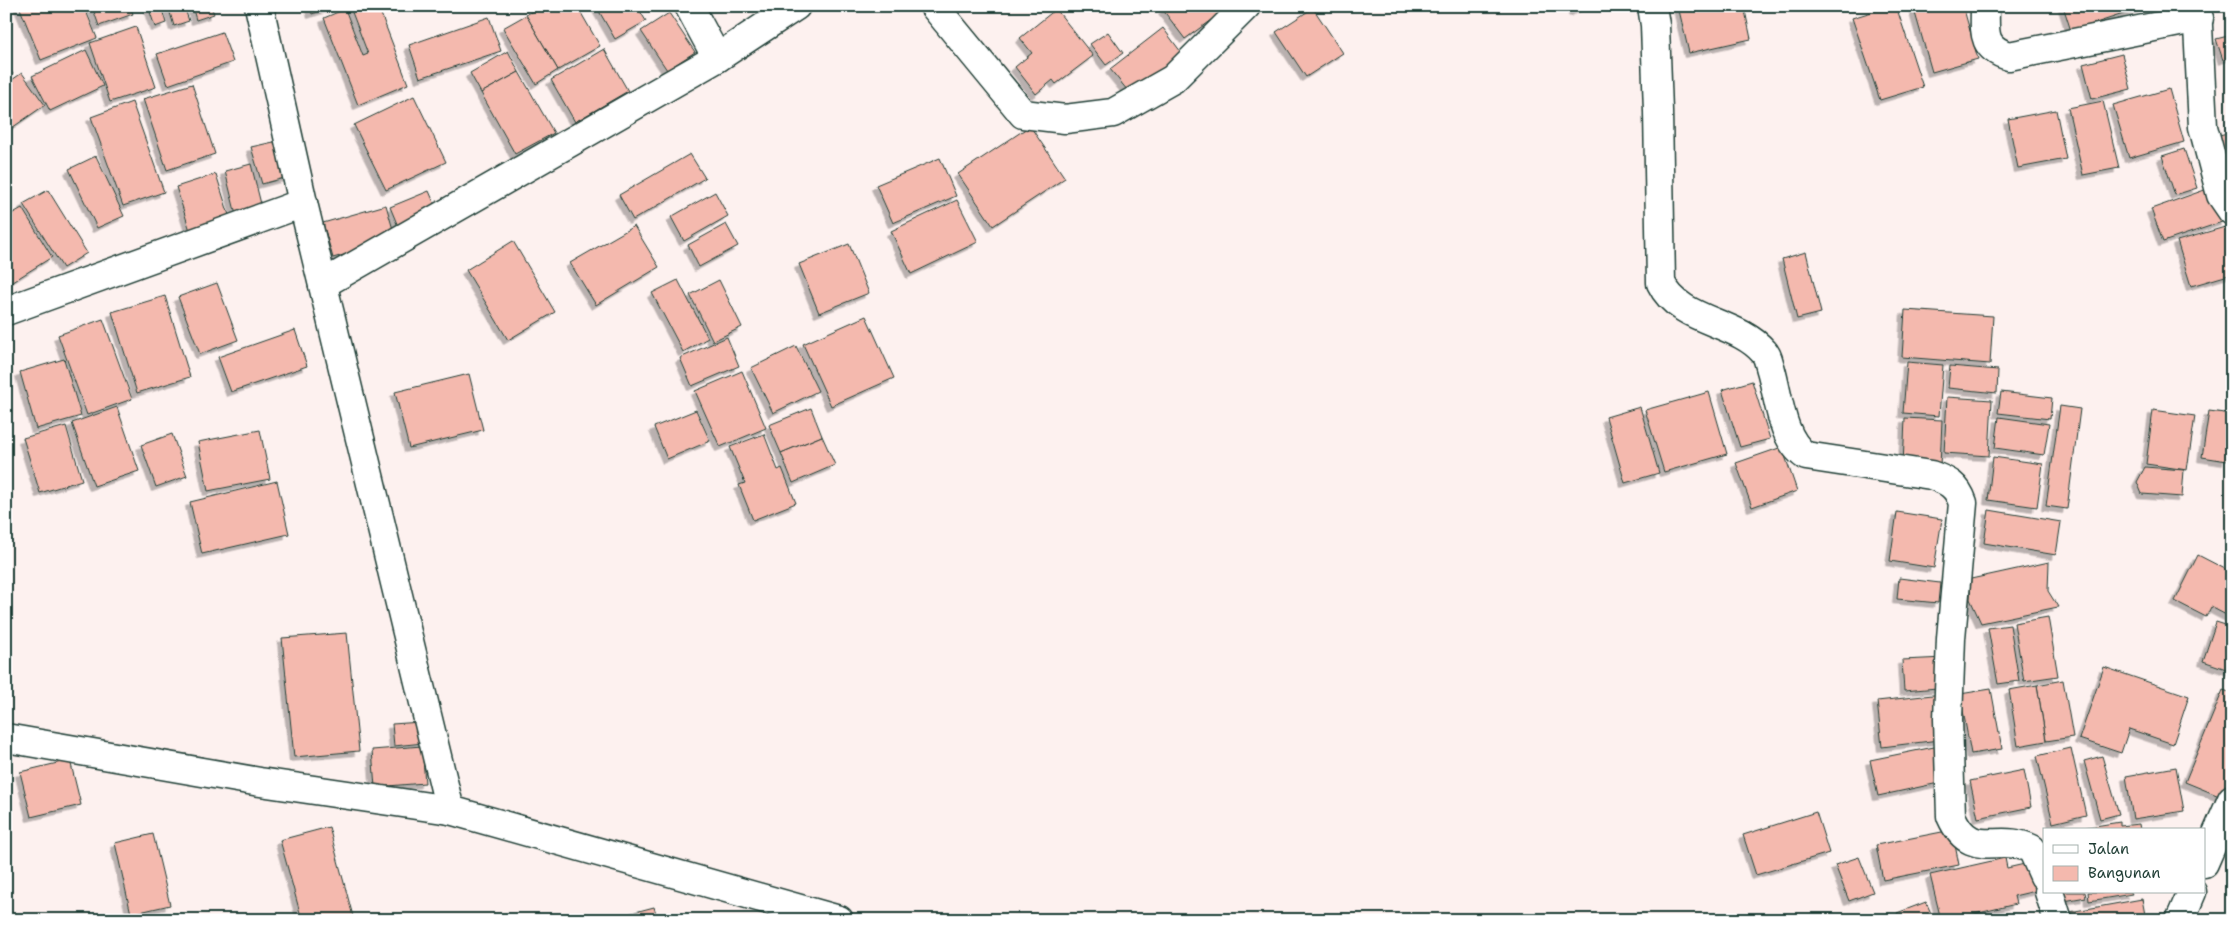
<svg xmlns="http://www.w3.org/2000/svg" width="2238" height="926" viewBox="0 0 2238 926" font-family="'Shantell Sans',sans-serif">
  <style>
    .building { fill: #f4b9ae; stroke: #1f3d34; filter: url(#shadow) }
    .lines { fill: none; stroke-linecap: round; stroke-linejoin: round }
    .street-casing { stroke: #1f3d34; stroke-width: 31 }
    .secondary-casing { stroke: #1f3d34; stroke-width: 31 }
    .street { stroke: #fff; stroke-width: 28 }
    .secondary { stroke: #fff; stroke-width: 28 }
  </style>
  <defs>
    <filter id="shadow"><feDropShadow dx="-4.5" dy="4.5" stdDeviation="0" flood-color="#0004"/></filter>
  </defs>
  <rect width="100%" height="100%" fill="#fdf1ef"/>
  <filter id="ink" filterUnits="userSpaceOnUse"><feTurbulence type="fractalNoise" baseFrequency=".02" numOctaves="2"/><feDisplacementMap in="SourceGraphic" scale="10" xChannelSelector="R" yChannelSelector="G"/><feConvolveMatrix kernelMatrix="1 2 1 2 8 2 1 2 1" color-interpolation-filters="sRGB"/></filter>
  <g filter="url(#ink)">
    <g class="building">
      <path d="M19,6H84L97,38L41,60Z"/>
      <path d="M92,6H130L133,14L99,26Z"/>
      <path d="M148,6H161L166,23L155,27Z"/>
      <path d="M168,6H184L189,21L174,26Z"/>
      <path d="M192,6H211L214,14L196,20Z"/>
      <path d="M310,6H336L312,14Z"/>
      <path d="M378,6L408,84L358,105L324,18L345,9L363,56L368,54L350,7Z"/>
      <path d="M541,6H577L600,46L558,70L526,15Z"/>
      <path d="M596,6H637L646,21L615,39Z"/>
      <path d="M1169,6H1230L1185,39L1163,10Z"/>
      <path d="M1571,6H1587L1574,12Z"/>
      <path d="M1678,6H1744L1751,39L1689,53Z"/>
      <path d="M1891,6H1896L1923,87L1880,100L1852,18Z"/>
      <path d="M1913,6H1963L1978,59L1932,72Z"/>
      <path d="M2063,6H2145V7L2071,31Z"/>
      <path d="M1313,8L1343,53L1306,77L1276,32Z"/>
      <path d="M1056,9L1093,56L1056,84L1053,80L1036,94L1015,67L1032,53L1020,38Z"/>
      <path d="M669,13L695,52L667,70L641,31Z"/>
      <path d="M526,15L558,70L536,84L503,28Z"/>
      <path d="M489,17L501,51L420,78L409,45Z"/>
      <path d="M136,27L156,87L110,102L90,43Z"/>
      <path d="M1163,28L1184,56L1132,96L1110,69Z"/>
      <path d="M222,32L233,62L168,85L157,54Z"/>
      <path d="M1108,32L1123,53L1106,65L1090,44Z"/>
      <path d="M2232,35V57L2223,60L2216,39Z"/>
      <path d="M604,49L628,91L575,122L551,80Z"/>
      <path d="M86,50L103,86L50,111L32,76Z"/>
      <path d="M508,51L519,72L481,93L470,73Z"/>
      <path d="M2122,54L2131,89L2092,99L2083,64Z"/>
      <path d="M6,65L13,74L6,80Z"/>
      <path d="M519,72L554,133L515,154L481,93Z"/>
      <path d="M22,73L45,105L6,132V84Z"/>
      <path d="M192,84L215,154L167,170L143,99Z"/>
      <path d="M2169,89L2184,142L2129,158L2113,105Z"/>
      <path d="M414,96L446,162L386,190L354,125Z"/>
      <path d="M2103,101L2119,168L2083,175L2068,108Z"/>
      <path d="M132,102L164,192L123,206L91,117Z"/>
      <path d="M2056,110L2066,159L2018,168L2008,119Z"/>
      <path d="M1030,126L1065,178L993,226L958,174Z"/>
      <path d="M2232,132V167L2229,168L2219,135Z"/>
      <path d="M278,141L288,177L262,184L251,147Z"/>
      <path d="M2184,149L2197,188L2175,195L2162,156Z"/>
      <path d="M690,154L705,178L633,220L619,195Z"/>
      <path d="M96,156L124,216L97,228L69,169Z"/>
      <path d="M940,158L956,196L893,223L876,185Z"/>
      <path d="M251,164L264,216L238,223L225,171Z"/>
      <path d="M216,174L233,228L193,240L176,187Z"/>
      <path d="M2213,187L2225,221L2163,242L2151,209Z"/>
      <path d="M48,190L87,253L63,268L23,204Z"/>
      <path d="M429,191L439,214L400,231L390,207Z"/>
      <path d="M715,192L728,216L684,241L671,217Z"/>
      <path d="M6,200L11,209L6,212Z"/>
      <path d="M957,200L978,242L911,274L891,231Z"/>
      <path d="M386,205L396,240L333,258L323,223Z"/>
      <path d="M22,208L52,257L9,284L6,279V217Z"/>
      <path d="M726,224L738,246L699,267L688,245Z"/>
      <path d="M634,226L659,267L596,305L570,263Z"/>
      <path d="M2225,227L2232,248V274L2191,286L2177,241Z"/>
      <path d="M513,241L555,312L508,340L466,270Z"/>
      <path d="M849,244L869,293L819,313L799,264Z"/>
      <path d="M1806,252L1821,313L1797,319L1782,259Z"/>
      <path d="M678,280L708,338L683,352L652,293Z"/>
      <path d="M719,280L742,327L713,341L690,295Z"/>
      <path d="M217,283L238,340L200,354L178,297Z"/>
      <path d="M165,296L190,377L137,393L112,312Z"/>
      <path d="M1905,310L1993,316L1990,364L1902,357Z"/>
      <path d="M866,316L894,378L831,406L803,344Z"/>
      <path d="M103,319L132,399L87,415L58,335Z"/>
      <path d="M295,330L307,366L231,392L218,357Z"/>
      <path d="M727,337L739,366L692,386L680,358Z"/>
      <path d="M796,346L818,391L773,413L751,368Z"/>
      <path d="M64,359L81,416L36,429L20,372Z"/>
      <path d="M1907,362L1943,365L1939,416L1903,413Z"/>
      <path d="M1950,366L1998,370L1997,393L1948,388Z"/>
      <path d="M742,371L766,428L720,447L695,391Z"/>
      <path d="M469,374L483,430L409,448L395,392Z"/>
      <path d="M1752,381L1770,439L1740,447L1722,390Z"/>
      <path d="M1709,392L1727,454L1664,472L1645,410Z"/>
      <path d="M2001,392L2052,398L2050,419L1998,413Z"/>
      <path d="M1947,397L1992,400L1989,456L1944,453Z"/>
      <path d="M2060,406L2080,409L2067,509L2046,506Z"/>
      <path d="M117,407L139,471L94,486L72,423Z"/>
      <path d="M1640,407L1659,473L1625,483L1606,417Z"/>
      <path d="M811,408L822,436L781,453L769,425Z"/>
      <path d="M696,410L710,441L667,459L654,427Z"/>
      <path d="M2153,410L2195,416L2187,470L2146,464Z"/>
      <path d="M2209,411L2232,414L2227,461L2202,457Z"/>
      <path d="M1999,417L2049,424L2044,455L1995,448Z"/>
      <path d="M1905,418L1942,420L1940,467L1903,465Z"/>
      <path d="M66,426L82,480L40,493L23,438Z"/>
      <path d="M260,430L270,479L208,491L198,442Z"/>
      <path d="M172,434L187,476L156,487L141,445Z"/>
      <path d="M764,434L778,470L782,468L796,503L753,520L739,485L745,483L730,447Z"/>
      <path d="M822,436L835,465L793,483L781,453Z"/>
      <path d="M1782,447L1797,491L1752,507L1736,463Z"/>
      <path d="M1993,457L2043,464L2037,507L1988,500Z"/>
      <path d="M2145,467L2184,470L2182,497L2142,494L2137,482Z"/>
      <path d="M277,481L289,534L202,554L190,502Z"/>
      <path d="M1989,510L2061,522L2056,555L1984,543Z"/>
      <path d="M1897,512L1942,519L1934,568L1890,561Z"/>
      <path d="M2198,555L2229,571L2227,575L2232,577V618L2211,607L2206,617L2175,601Z"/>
      <path d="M2049,562L2048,591L2058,607L1981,623L1970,599L1971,579Z"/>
      <path d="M1899,578L1940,583L1938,603L1897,599Z"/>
      <path d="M2048,617L2058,676L2024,681L2014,623Z"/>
      <path d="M2216,622L2232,627V671L2203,661Z"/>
      <path d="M2010,625L2019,681L1998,684L1988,628Z"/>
      <path d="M347,633L359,751L294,757L282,638Z"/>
      <path d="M1945,658L1948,687L1904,691L1902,660Z"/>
      <path d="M2104,667L2189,696L2173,744L2129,729L2121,753L2079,739Z"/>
      <path d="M2063,680L2073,737L2046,741L2037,685Z"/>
      <path d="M2037,685L2046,741L2018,746L2009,690Z"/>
      <path d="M1991,689L2002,749L1971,754L1960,694Z"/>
      <path d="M2223,690L2232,693V778L2224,798L2185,782Z"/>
      <path d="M1942,694L1947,739L1882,747L1877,701Z"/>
      <path d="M421,722L424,743L394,746L392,724Z"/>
      <path d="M422,746L425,783L375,787L372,750Z"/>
      <path d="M1939,746L1948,781L1878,796L1870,760Z"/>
      <path d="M2071,748L2086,815L2053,823L2037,756Z"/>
      <path d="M2102,756L2119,814L2100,819L2084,761Z"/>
      <path d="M70,760L81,805L31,817L20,772Z"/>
      <path d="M2176,767L2184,811L2133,819L2126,776Z"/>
      <path d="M2024,770L2031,807L1978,818L1970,781Z"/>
      <path d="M1816,812L1829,853L1756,875L1743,835Z"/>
      <path d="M2120,822V826L2139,824L2140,830L2076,829Z"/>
      <path d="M329,827L354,920H302L280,840Z"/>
      <path d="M1952,830L1959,865L1883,880L1876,845Z"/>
      <path d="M153,834L170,905L131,914L115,843Z"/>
      <path d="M1859,857L1873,892L1849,901L1835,865Z"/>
      <path d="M2005,858L2007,868L2038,861L2044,889L2014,896L2016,904L1950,920H1941L1930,875Z"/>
      <path d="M2062,892H2085L2086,897L2064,901Z"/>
      <path d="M2088,892H2131L2132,894L2089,901Z"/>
      <path d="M2142,899L2146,920H2065L2064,913Z"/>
      <path d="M1926,902L1934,920H1900L1897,913Z"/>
      <path d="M654,907L658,920H605Z"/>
    </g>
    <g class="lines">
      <defs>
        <g id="street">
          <path d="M259,6L303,203L450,810"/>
          <path d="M689,6L717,58"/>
          <path d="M934,6L1023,114L1065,119L1113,113L1173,79L1246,6"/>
          <path d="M1652,6L1655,25L1658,111L1661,283C1680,323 1737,320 1764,352C1768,356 1769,364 1771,370C1779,398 1781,439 1806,456L1931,475C1948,481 1957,485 1963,503L1951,638L1948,719L1951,816C1971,862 1998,832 2032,849L2044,876"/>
          <path d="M1985,6C1985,31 1981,48 2009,56L2199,18"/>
          <path d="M2197,6L2203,127L2221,195L2232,211"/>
          <path d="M323,284L717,58L796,6"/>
          <path d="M6,311L303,203"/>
          <path d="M2204,863L2232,799"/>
          <path d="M2049,892L2058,920"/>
          <path d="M2180,920L2192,892"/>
        </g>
        <path id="secondary" d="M6,738L260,782L450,810L839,920"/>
      </defs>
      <use href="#street" class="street-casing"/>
      <use href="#secondary" class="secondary-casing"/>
      <use href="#street" class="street"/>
      <use href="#secondary" class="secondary"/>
    </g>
  </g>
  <rect width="2238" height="926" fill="none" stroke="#fff" stroke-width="25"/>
  <rect x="12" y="12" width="2213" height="901" fill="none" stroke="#1f3d34" stroke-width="2" filter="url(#ink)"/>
  <rect x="2043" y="828" width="162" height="65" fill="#ffffff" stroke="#a5b1ae"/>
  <rect x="2053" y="845" width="25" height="8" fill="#ffffff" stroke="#a5b1ae"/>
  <text x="2088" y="854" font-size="15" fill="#1f3d34">Jalan</text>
  <rect x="2053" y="866" width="25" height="15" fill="#f4b9ae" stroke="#a5b1ae"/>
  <text x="2088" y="878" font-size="15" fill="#1f3d34">Bangunan</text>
</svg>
